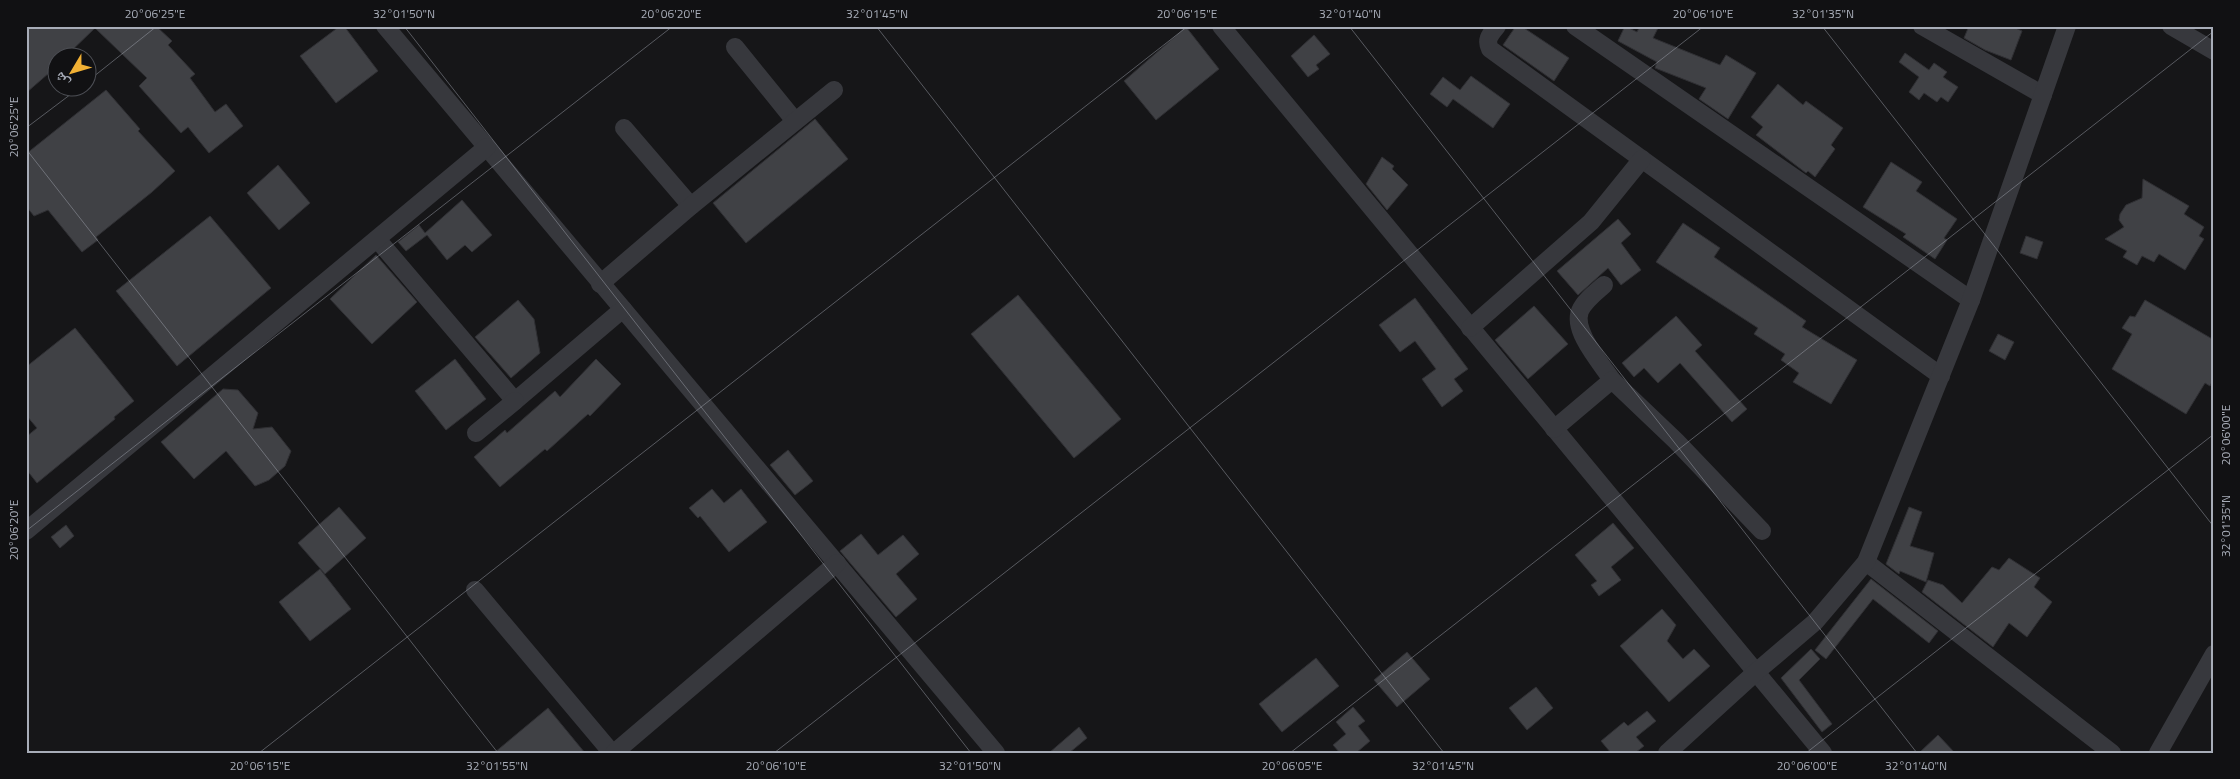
<svg xmlns="http://www.w3.org/2000/svg" width="2240" height="779" viewBox="0 0 2240 779" font-family="'Titillium Web','Noto Naskh Arabic',sans-serif">
  <style>
    .building { fill: #404145; stroke: #303034 }
    .lines { fill: none; stroke-linecap: round; stroke-linejoin: round }
    .minor { stroke: #37383d; stroke-width: 18 }
    .ticks { fill: none; stroke: #a8adb8; stroke-width: 1; stroke-opacity: 0.45 }
    .neatline { fill: none; stroke: #a8adb8; stroke-width: 2 }
    .ticks-label { font-size: 12px; text-anchor: middle; fill: #a8adb8 }
  </style>
  <rect width="100%" height="100%" fill="#161618"/>
  <g class="building">
    <path d="M26,26H156L172,41L168,45L195,74L190,78L215,112L226,104L243,126L209,153L188,127L181,133L139,86L147,78L95,28L64,58H58L57,66L26,93Z"/>
    <path d="M340,26H344L378,71L336,103L300,56Z"/>
    <path d="M1516,26H1521L1569,58L1554,81L1503,45Z"/>
    <path d="M1625,26L1637,32L1640,26H1659L1653,38L1720,65L1726,55L1756,73L1728,119L1699,99L1706,88L1655,68L1657,62L1618,41Z"/>
    <path d="M1969,26H2011L2022,31L2011,60L1985,50L1964,38Z"/>
    <path d="M1186,27L1219,69L1156,120L1124,81Z"/>
    <path d="M1314,35L1330,54L1316,65L1319,69L1308,77L1291,56Z"/>
    <path d="M1905,53L1929,70L1934,63L1947,72L1943,77L1958,87L1948,102L1941,97L1937,102L1924,93L1919,100L1909,92L1919,77L1899,62Z"/>
    <path d="M1471,76L1510,104L1493,128L1453,99L1447,107L1430,94L1443,77L1460,90Z"/>
    <path d="M1778,84L1803,105L1806,101L1843,128L1831,145L1835,149L1815,177L1808,171L1806,173L1756,135L1763,127L1751,117Z"/>
    <path d="M106,90L140,129L138,131L175,171L152,192L96,237L98,240L82,252L48,210L34,216L26,206V154Z"/>
    <path d="M815,119L848,159L746,243L713,203Z"/>
    <path d="M1382,157L1394,166L1392,169L1408,185L1387,210L1366,184Z"/>
    <path d="M1891,162L1922,182L1916,191L1957,219L1944,238L1947,240L1935,259L1903,237L1906,234L1863,207Z"/>
    <path d="M278,165L310,203L279,230L247,193Z"/>
    <path d="M2143,179L2189,206L2184,214L2204,227L2199,236L2204,239L2185,270L2159,254L2154,262L2142,256L2137,265L2123,257L2127,251L2105,239L2124,227L2119,220L2120,214L2126,205L2142,198Z"/>
    <path d="M462,200L492,235L472,252L465,245L447,260L427,235L406,251L398,242L419,225L425,233Z"/>
    <path d="M210,216L271,288L177,366L116,291Z"/>
    <path d="M1618,219L1631,234L1621,243L1641,270L1621,285L1608,268L1578,295L1557,271Z"/>
    <path d="M1683,223L1720,248L1714,257L1806,321L1802,327L1857,360L1831,404L1793,382L1799,373L1781,360L1785,354L1754,334L1758,328L1656,262Z"/>
    <path d="M2026,236L2043,242L2037,259L2020,253Z"/>
    <path d="M376,255L417,302L372,344L330,299Z"/>
    <path d="M1018,295L1121,419L1074,458L971,334Z"/>
    <path d="M1415,298L1468,369L1454,379L1463,391L1442,407L1422,379L1436,369L1415,341L1400,352L1379,325Z"/>
    <path d="M518,300L534,319L540,353L511,378L475,337Z"/>
    <path d="M2145,300L2214,340V378L2210,386L2205,383L2186,414L2112,369L2132,334L2122,328L2130,316L2135,317Z"/>
    <path d="M1534,306L1568,344L1528,379L1495,340Z"/>
    <path d="M1676,316L1702,345L1695,351L1747,409L1732,422L1680,363L1658,383L1644,368L1634,377L1622,363Z"/>
    <path d="M75,328L134,401L114,417L115,419L37,483L26,469V437L37,428L26,415V367Z"/>
    <path d="M1998,334L2014,342L2005,360L1989,351Z"/>
    <path d="M455,359L486,399L446,430L415,391Z"/>
    <path d="M596,359L621,384L590,416L588,414L547,451L545,449L500,487L474,457L505,430L507,433L555,391L560,397Z"/>
    <path d="M223,389L238,390L258,413L253,429L272,427L291,451L285,466L269,480L255,486L226,451L194,479L161,442Z"/>
    <path d="M788,450L813,481L795,495L770,465Z"/>
    <path d="M712,489L724,503L741,489L767,522L729,552L700,516L698,518L689,508Z"/>
    <path d="M339,507L366,538L325,574L298,543Z"/>
    <path d="M1909,507L1922,512L1910,546L1934,553L1926,582L1900,571L1899,574L1886,564Z"/>
    <path d="M1613,523L1634,548L1611,567L1621,580L1599,596L1591,585L1597,581L1575,555Z"/>
    <path d="M66,525L74,536L60,548L51,537Z"/>
    <path d="M861,534L878,555L903,535L919,554L896,574L917,599L896,617L840,551Z"/>
    <path d="M2009,558L2040,578L2034,587L2052,602L2027,637L2009,623L1993,647L1922,592L1928,580L1943,585L1962,603L1992,567L1999,570Z"/>
    <path d="M320,569L351,609L310,641L279,602Z"/>
    <path d="M1871,579L1938,631L1929,643L1873,599L1826,659L1815,650Z"/>
    <path d="M1662,609L1676,625L1667,641L1683,659L1694,649L1710,666L1669,702L1620,646Z"/>
    <path d="M1811,649L1820,659L1799,680L1832,724L1822,732L1781,678Z"/>
    <path d="M1407,652L1430,679L1397,707L1374,680Z"/>
    <path d="M1316,658L1339,686L1282,732L1259,704Z"/>
    <path d="M1536,687L1553,708L1527,730L1509,708Z"/>
    <path d="M1353,707L1365,721L1358,726L1370,741L1356,753H1340L1333,745L1346,734L1336,722Z"/>
    <path d="M548,708L585,753H494Z"/>
    <path d="M1647,711L1656,721L1636,737L1644,746L1635,753H1611L1601,741L1624,722L1628,726Z"/>
    <path d="M1079,727L1087,738L1069,753H1049Z"/>
    <path d="M1938,735L1955,753H1919Z"/>
  </g>
  <g class="lines">
    <g class="minor">
      <path d="M385,26L996,753"/>
      <path d="M1221,26L1823,753"/>
      <path d="M1497,26C1491,34 1485,39 1490,49L1941,376"/>
      <path d="M1575,26L1971,300"/>
      <path d="M1922,26L2043,95"/>
      <path d="M2171,26L2214,51"/>
      <path d="M735,47L795,121"/>
      <path d="M624,128L691,206"/>
      <path d="M377,239L515,401L623,309"/>
      <path d="M600,284L691,206L834,90"/>
      <path d="M1604,285C1596,292 1584,301 1580,311C1572,331 1601,363 1612,380"/>
      <path d="M1470,328L1591,222L1642,159"/>
      <path d="M1554,429L1612,380L1676,441L1762,531"/>
      <path d="M476,433L515,401"/>
      <path d="M26,531L487,147"/>
      <path d="M1866,562L2112,753"/>
      <path d="M475,590L612,753"/>
      <path d="M614,753L837,563"/>
      <path d="M1667,753L1756,672L1815,622L1866,562L1971,300L2067,26"/>
      <path d="M2158,753L2214,654"/>
    </g>
  </g>
  <path class="ticks" d="M404,26L971,753M876,26L1444,753M1349,26L1917,753M1822,26L2214,527M88,81L157,26M26,128L79,88M26,149L498,753M26,531L673,26M259,753L1188,26M774,753L1704,26M1290,753L2214,31M1806,753L2214,434"/>
  <rect width="2240" height="779" fill="none" stroke="#111113" stroke-width="55"/>
  <g transform="translate(72 72) rotate(232)"><circle r="24" fill="#111113" stroke="#4d4f55"/>
  <path d="M0-4L9 19L0 12L-9 19Z" fill="#f2b134"/>
  <text y="-8" font-size="14" font-weight="bold" text-anchor="middle" fill="#a8adb8">ش</text>
  </g>
  <rect x="28" y="28" width="2184" height="724" class="neatline"/>
  <g class="ticks-label">
    <text x="155" y="18">20°06'25"E</text>
    <text x="404" y="18">32°01'50"N</text>
    <text x="671" y="18">20°06'20"E</text>
    <text x="877" y="18">32°01'45"N</text>
    <text x="1187" y="18">20°06'15"E</text>
    <text x="1350" y="18">32°01'40"N</text>
    <text x="1703" y="18">20°06'10"E</text>
    <text x="1823" y="18">32°01'35"N</text>
    <text transform="translate(14 127) rotate(-90)" y="4">20°06'25"E</text>
    <text transform="translate(2226 435) rotate(-90)" y="4">20°06'00"E</text>
    <text transform="translate(2226 526) rotate(-90)" y="4">32°01'35"N</text>
    <text transform="translate(14 530) rotate(-90)" y="4">20°06'20"E</text>
    <text x="260" y="770">20°06'15"E</text>
    <text x="497" y="770">32°01'55"N</text>
    <text x="776" y="770">20°06'10"E</text>
    <text x="970" y="770">32°01'50"N</text>
    <text x="1292" y="770">20°06'05"E</text>
    <text x="1443" y="770">32°01'45"N</text>
    <text x="1807" y="770">20°06'00"E</text>
    <text x="1916" y="770">32°01'40"N</text>
  </g>
</svg>
